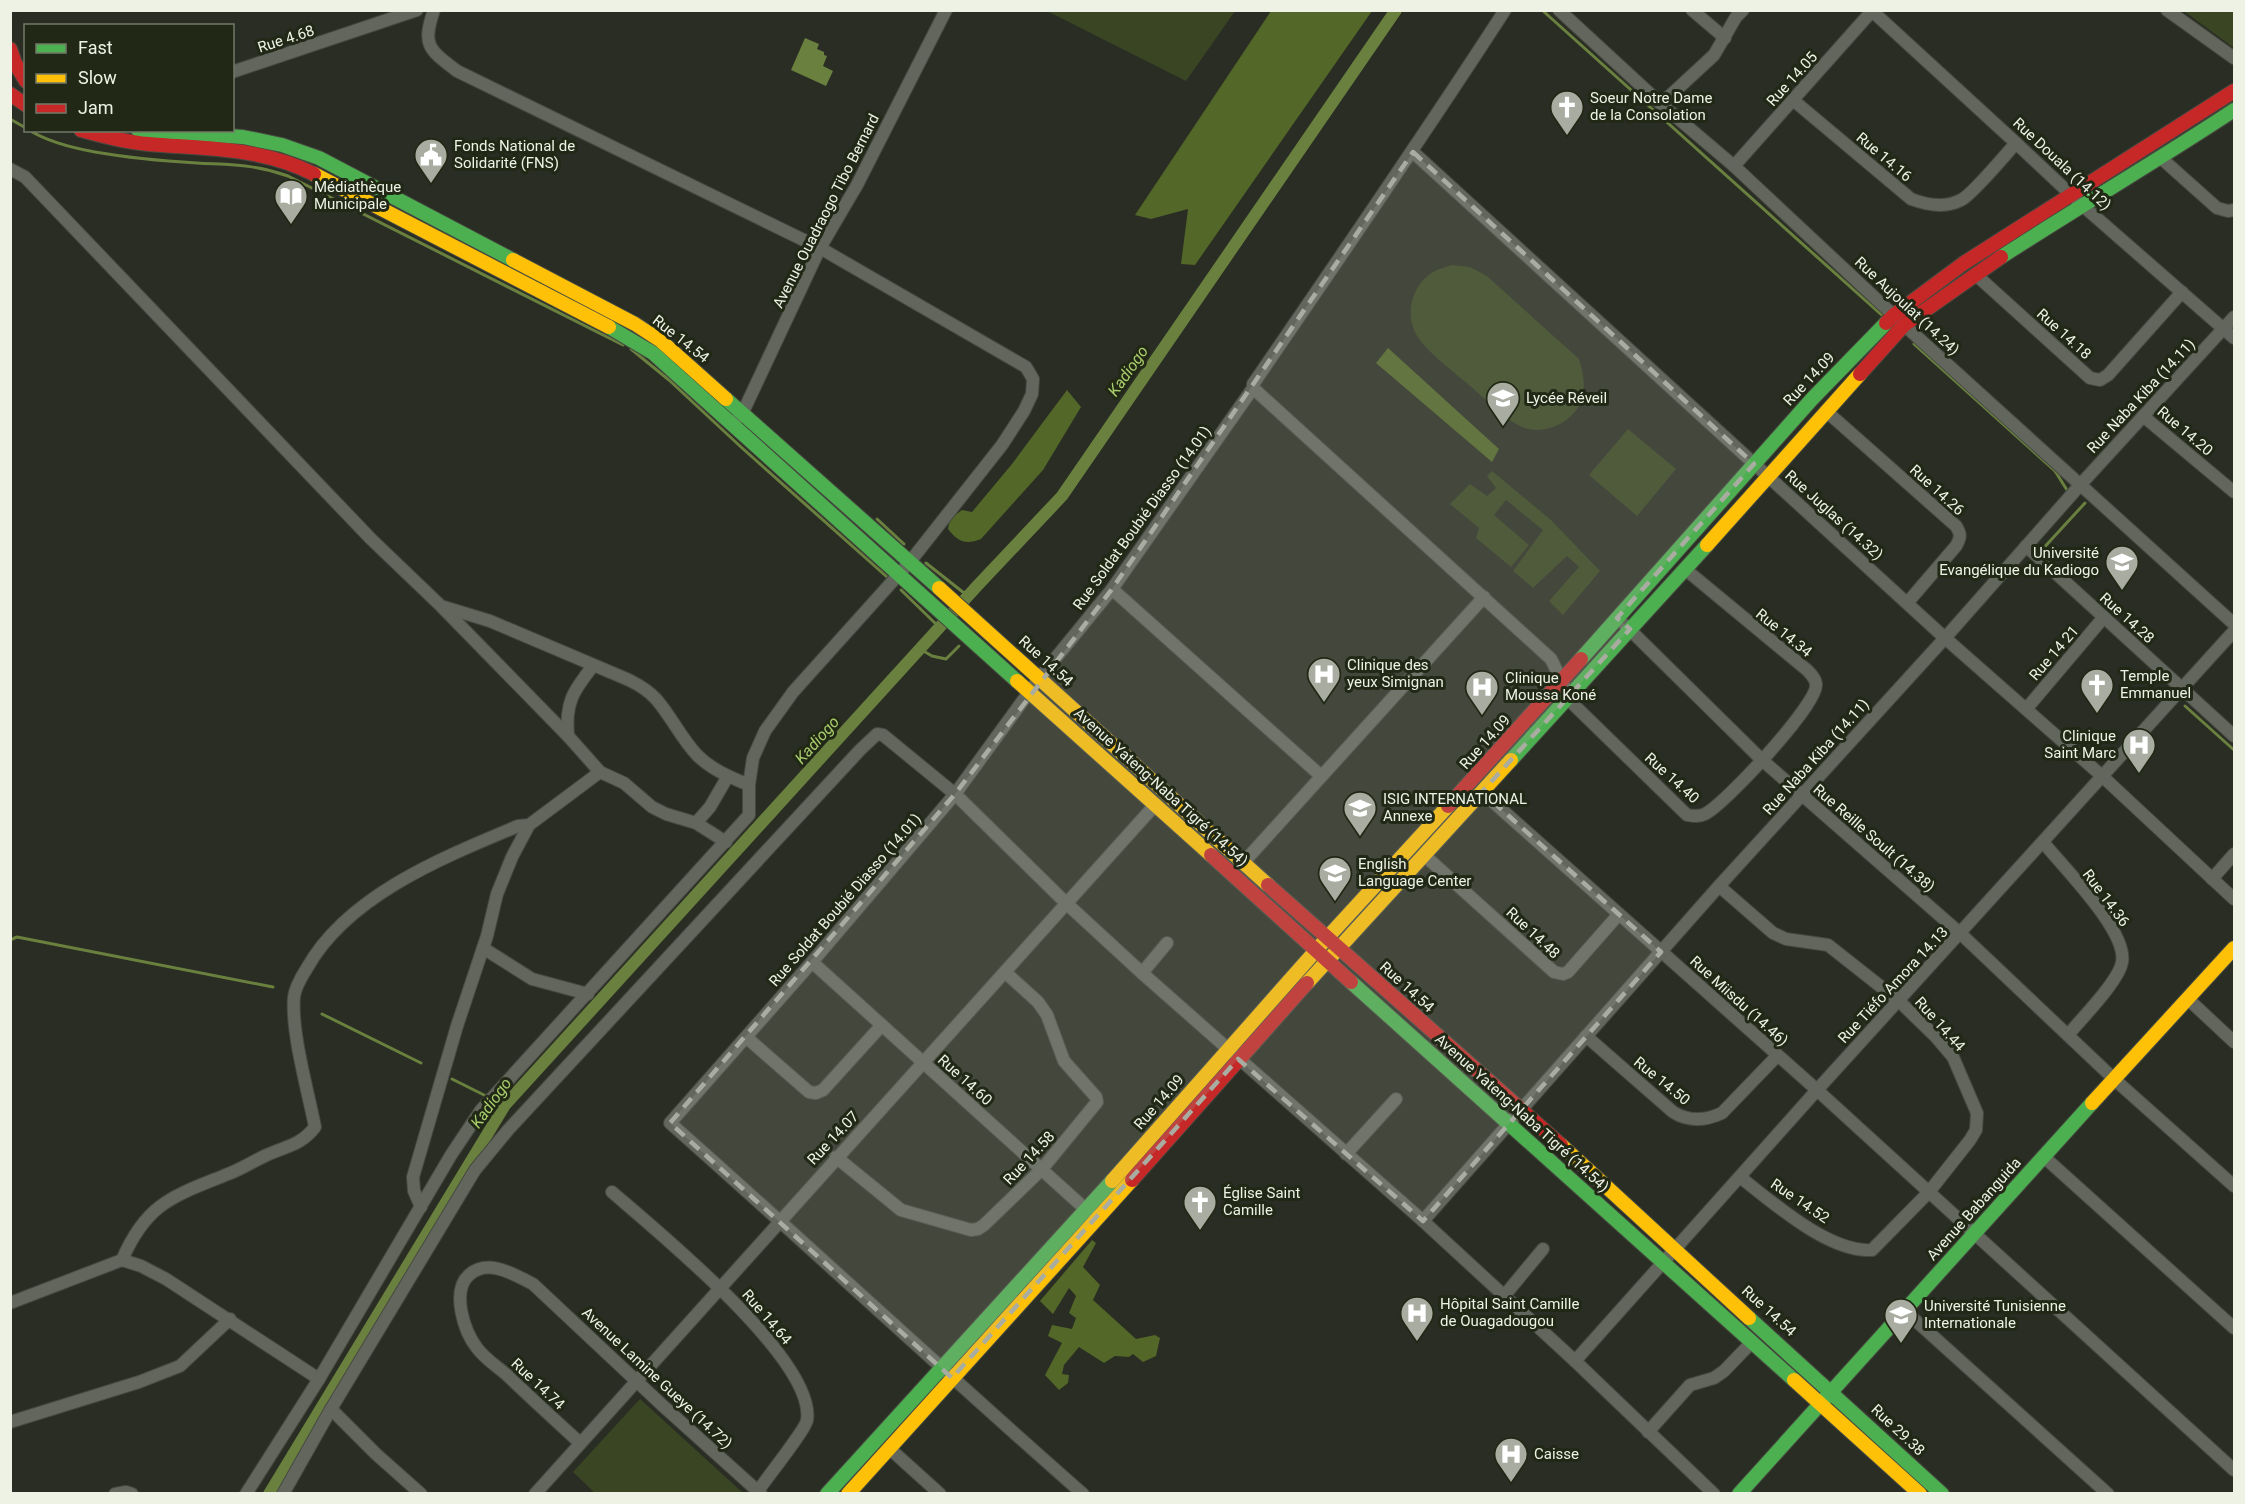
<svg xmlns="http://www.w3.org/2000/svg" width="2245" height="1504" viewBox="0 0 2245 1504" font-family="Roboto,sans-serif">
  <style>
    .green { fill: #3a4623 }
    .forest { fill: #526728 }
    .water { fill: #69803f }
    .lines { fill: none; stroke-linecap: round; stroke-linejoin: round }
    .stream { stroke: #69803f; stroke-width: 3 }
    .canal { stroke: #69803f; stroke-width: 12 }
    .street-casing { stroke: #464940; stroke-width: 14 }
    .fast-casing { stroke: #464940; stroke-width: 16 }
    .slow-casing { stroke: #464940; stroke-width: 16 }
    .jam-casing { stroke: #464940; stroke-width: 16 }
    .street { stroke: #62665d; stroke-width: 12 }
    .fast { stroke: #4caf50; stroke-width: 14 }
    .slow { stroke: #ffc107; stroke-width: 14 }
    .jam { stroke: #c62828; stroke-width: 14 }
    .marked { fill: #a9ada1; fill-opacity: 0.2; stroke: #a9ada1; stroke-width: 4.5; stroke-dasharray: 12 8; stroke-linejoin: round }
    .labels { text-anchor: middle; dominant-baseline: central; stroke-width: 6; stroke-linejoin: round; paint-order: stroke }
    .street-label { font-size: 15px; fill: #edf2e5; stroke: #212815 }
    .poi-label { font-size: 15px; fill: #edf2e5; stroke: #212815; text-anchor: start }
    .water-label { font-size: 16px; font-style: italic; fill: #a9cd6c; stroke: #212815 }
  </style>
  <rect width="100%" height="100%" fill="#2a2d23"/>
  <g class="green">
    <path d="M1047,11H1235L1186,81Z"/>
    <path d="M2184,11H2234V48Z"/>
    <path d="M1452,265L1470,267L1487,276L1579,359C1583,371 1585,382 1583,395C1578,420 1546,437 1522,427C1502,418 1486,399 1469,385C1453,371 1426,352 1416,334C1404,313 1413,282 1435,271C1440,268 1447,267 1452,265Z"/>
    <path d="M1628,429L1676,469L1637,516L1589,475Z"/>
    <path d="M1492,471L1551,520L1600,571L1563,615L1549,601L1579,567L1567,556L1533,588L1513,571L1543,530L1506,500L1494,515L1529,545L1511,567L1476,538L1479,528L1450,504L1470,484L1487,496L1496,488L1487,476Z"/>
    <path d="M640,1399L743,1493H595L573,1472Z"/>
  </g>
  <g class="forest">
    <path d="M1271,11H1372L1195,265L1181,264L1188,209L1151,219L1135,215Z"/>
    <path d="M1388,348L1499,449L1492,462L1376,363Z"/>
    <path d="M1067,390L1081,407L1043,470L981,539C966,545 958,542 948,529L950,519L962,510L972,512L1012,464Z"/>
    <path d="M1092,1240L1096,1243L1083,1267L1100,1285L1093,1300L1136,1339L1155,1335L1160,1338L1156,1356L1143,1362L1133,1354L1129,1357L1115,1356L1104,1363L1079,1347L1064,1365L1062,1374L1069,1375L1068,1383L1059,1390L1045,1375L1062,1343L1048,1336L1052,1325L1072,1329L1076,1318L1069,1313L1076,1296L1069,1288L1053,1314L1040,1301Z"/>
  </g>
  <path class="water" d="M805,38L819,44L817,49L824,52V55L827,56L823,66L833,71L826,86L791,70Z"/>
  <g class="lines">
    <g class="stream">
      <path d="M1542,10L1885,318"/>
      <path d="M10,119L26,128"/>
      <path d="M29,130C48,142 73,148 95,152C129,158 162,161 197,163C231,165 255,164 288,176L623,345"/>
      <path d="M1914,344L2055,471L2067,490"/>
      <path d="M631,349L669,380L741,447L887,577"/>
      <path d="M877,519L904,544"/>
      <path d="M2039,553L2085,503"/>
      <path d="M926,563L964,593H971"/>
      <path d="M901,590L936,624L938,630"/>
      <path d="M920,649L932,656L946,659L959,646"/>
      <path d="M2185,706L2234,750"/>
      <path d="M10,940L17,937L273,987"/>
      <path d="M322,1014L421,1063"/>
      <path d="M452,1079L488,1097"/>
      <path d="M494,1100L505,1105"/>
    </g>
    <path class="canal" d="M269,1494L505,1105L978,585L1062,496L1396,10"/>
    <defs>
      <g id="street">
        <path d="M1559,10L1661,104L1734,166L1904,325L2234,624"/>
        <path d="M1692,10L1725,38"/>
        <path d="M1871,10L2016,143L2082,205L2234,338"/>
        <path d="M2167,10L2234,58"/>
        <path d="M232,72L417,10"/>
        <path d="M1793,100L1911,199C1927,205 1946,208 1961,200C1972,195 2006,154 2016,143"/>
        <path d="M1661,104L1714,55L1736,17L1743,10"/>
        <path d="M1413,152L1945,638L2102,776L2234,899"/>
        <path d="M2161,158L2217,208L2228,211L2234,210"/>
        <path d="M1734,166L1872,11"/>
        <path d="M10,169L25,177L371,539L442,607L568,736L600,772L624,783L652,807L666,814L696,823L726,842"/>
        <path d="M1975,274L2090,378L2100,380L2108,375L2182,292"/>
        <path d="M1253,388L1551,659L1573,704L1687,815C1694,816 1699,817 1705,814C1725,804 1817,705 1816,685C1816,679 1811,674 1807,670L1685,569"/>
        <path d="M1826,411L1956,526C1961,534 1961,537 1956,546L1908,602"/>
        <path d="M2143,416L2234,492"/>
        <path d="M738,418L743,412L820,248L857,185L946,10"/>
        <path d="M2026,546L2234,736"/>
        <path d="M1112,589L1320,775"/>
        <path d="M444,607L490,621L629,680C639,685 648,690 656,699C671,716 681,738 697,755C712,770 730,777 749,785"/>
        <path d="M1625,625L1762,760L1961,934L2114,1079L2234,1186"/>
        <path d="M2027,708L2104,617"/>
        <path d="M568,736C565,703 573,691 593,666"/>
        <path d="M1482,792L1817,1090L2234,1470"/>
        <path d="M696,823L710,807L728,776"/>
        <path d="M2043,842C2062,866 2128,931 2122,962C2119,981 2081,1019 2068,1035"/>
        <path d="M1424,855L1554,972L1563,974L1568,972L1619,914"/>
        <path d="M1243,863L1484,597"/>
        <path d="M2212,879L2234,854"/>
        <path d="M1719,886L1773,933L1786,939L1828,945L1899,1001L1936,1037L1953,1057L1977,1113L1976,1130L1970,1140L1929,1192L1872,1250C1829,1253 1772,1202 1740,1177"/>
        <path d="M483,948L532,979L588,994"/>
        <path d="M812,962L1092,1215"/>
        <path d="M1142,973L1167,943"/>
        <path d="M2188,999L2234,1042"/>
        <path d="M1586,1036L1673,1112C1689,1122 1705,1121 1722,1113L1777,1056"/>
        <path d="M746,1037L809,1092L816,1093L823,1090L882,1025"/>
        <path d="M1346,1154L1396,1099"/>
        <path d="M2043,1156L2234,1328"/>
        <path d="M836,1157L901,1210L971,1230L978,1229L984,1225L1042,1169L1097,1102L1096,1097L1064,1061L1047,1015L1038,1002L1005,972"/>
        <path d="M612,1192C657,1231 816,1360 807,1420C806,1429 766,1479 758,1491"/>
        <path d="M421,1207L414,1191L413,1177L457,1026L487,936L497,894L512,857L529,825L600,772"/>
        <path d="M1423,1221L1719,886L1945,638L2081,484L2234,317"/>
        <path d="M122,1260L141,1266L166,1279L319,1379"/>
        <path d="M1504,1296L1543,1249"/>
        <path d="M10,1303L122,1260C147,1202 174,1196 228,1174C242,1169 255,1160 269,1154C288,1146 302,1144 315,1127C308,1091 291,1032 294,997C295,987 302,976 307,968C348,895 444,857 518,826L529,825"/>
        <path d="M1905,1311L2108,1494"/>
        <path d="M1575,1361L1817,1090L2234,631"/>
        <path d="M331,1409L376,1454L421,1494"/>
        <path d="M10,1422L139,1382L180,1366L230,1319"/>
        <path d="M1648,1432L1690,1385L1714,1378L1724,1371L1752,1342"/>
        <path d="M579,1442C555,1420 531,1398 508,1376C498,1367 485,1359 477,1348C464,1332 451,1291 469,1275C488,1258 513,1274 533,1284L662,1405L761,1494"/>
        <path d="M889,1448L940,1494"/>
        <path d="M115,1494L126,1492L132,1494"/>
        <path d="M246,1494L319,1379L451,1155L481,1110L749,815V785L753,758L765,731L793,692L909,563L1002,445L1024,411L1032,394L1033,379L1026,367L820,248L457,71C428,49 422,45 434,10"/>
        <path d="M283,1494L331,1409L475,1170L508,1130L860,750L877,734L883,735L955,794L1066,903L1142,973L1423,1221L1575,1361L1714,1494"/>
        <path d="M535,1494L1155,805"/>
        <path d="M1083,1494C944,1372 809,1246 670,1123L812,962L955,794L1040,677L1112,589L1253,388V384C1338,260 1423,137 1505,10"/>
      </g>
      <g id="fast">
        <path d="M138,130L243,137L282,145L319,158L513,260"/>
        <path d="M2001,257C2078,207 2157,161 2234,110"/>
        <path d="M609,327L653,353L1017,681"/>
        <path d="M726,399L939,588"/>
        <path d="M1581,659L1812,399L1886,323"/>
        <path d="M1511,760L1707,545"/>
        <path d="M1351,982L1794,1380"/>
        <path d="M1749,1318L1942,1494"/>
        <path d="M827,1494L1112,1181"/>
        <path d="M1739,1494L2092,1103"/>
      </g>
      <g id="slow">
        <path d="M314,174L609,327"/>
        <path d="M513,260L635,324L661,341L726,399"/>
        <path d="M1707,545L1860,374"/>
        <path d="M939,588L1268,885"/>
        <path d="M1017,681L1211,855"/>
        <path d="M1307,983L1511,760"/>
        <path d="M2092,1103L2234,948"/>
        <path d="M1561,1145L1749,1318"/>
        <path d="M1112,1181L1327,938L1448,806"/>
        <path d="M1794,1380L1920,1494"/>
        <path d="M848,1494L1132,1180"/>
      </g>
      <g id="jam">
        <path d="M10,49L15,63L26,81"/>
        <path d="M10,94L26,105"/>
        <path d="M81,130C103,136 125,142 148,144C206,149 261,147 314,174"/>
        <path d="M1886,323L1894,315L1964,263L2234,91"/>
        <path d="M1860,374L1904,325L2001,257"/>
        <path d="M1448,806L1581,659"/>
        <path d="M1211,855L1351,982"/>
        <path d="M1268,885L1561,1145"/>
        <path d="M1132,1180L1307,983"/>
      </g>
    </defs>
    <use href="#street" class="street-casing"/>
    <use href="#fast" class="fast-casing"/>
    <use href="#slow" class="slow-casing"/>
    <use href="#jam" class="jam-casing"/>
    <use href="#street" class="street"/>
    <use href="#fast" class="fast"/>
    <use href="#slow" class="slow"/>
    <use href="#jam" class="jam"/>
  </g>
  <path class="marked" d="M1413,152L1754,464L1617,618L1630,629L1482,792L1661,952L1423,1221L1238,1059L952,1378L670,1123L955,794L1112,589Z"/>
  <defs>
    <symbol id="church-pin" viewBox="-11 -11 22 30"><path d="M0 17L-7.5 6A9.5 9.5 0 1 1 7.5 6Z" fill="#a9ada1" stroke="#212815"/><path d="M-1.2-6h2.4v3.5h3.3v2.4h-3.3V6h-2.4V-.1h-3.3v-2.4h3.3Z" fill="#fff"/></symbol>
    <symbol id="civic-pin" viewBox="-11 -11 22 30"><path d="M0 17L-7.5 6A9.5 9.5 0 1 1 7.5 6Z" fill="#a9ada1" stroke="#212815"/><path d="M-.6-6.5H3V-4.5H.6V-3L4-1V1h2V6H-6V1h2V-1L-.6-3ZM-1.2 2.5V6h2.4V2.5Z" fill="#fff"/></symbol>
    <symbol id="library-pin" viewBox="-11 -11 22 30"><path d="M0 17L-7.5 6A9.5 9.5 0 1 1 7.5 6Z" fill="#a9ada1" stroke="#212815"/><path d="M-6-4Q-3-5.5-.7-3.5V5Q-3 3-6 4ZM6-4Q3-5.5 .7-3.5V5Q3 3 6 4Z" fill="#fff"/></symbol>
    <symbol id="school-pin" viewBox="-11 -11 22 30"><path d="M0 17L-7.5 6A9.5 9.5 0 1 1 7.5 6Z" fill="#a9ada1" stroke="#212815"/><path d="M0-5L7-2L0 1L-7-2ZM-4 1L0 2.5L4 1V4Q0 6-4 4Z" fill="#fff"/></symbol>
    <symbol id="university-pin" viewBox="-11 -11 22 30"><path d="M0 17L-7.5 6A9.5 9.5 0 1 1 7.5 6Z" fill="#a9ada1" stroke="#212815"/><path d="M0-5L7-2L0 1L-7-2ZM-4 1L0 2.5L4 1V4Q0 6-4 4Z" fill="#fff"/></symbol>
    <symbol id="hospital-pin" viewBox="-11 -11 22 30"><path d="M0 17L-7.5 6A9.5 9.5 0 1 1 7.5 6Z" fill="#a9ada1" stroke="#212815"/><path d="M-5-5h3v3.5h4V-5h3V5h-3V1.5h-4V5h-3Z" fill="#fff"/></symbol>
  </defs>
  <g fill-rule="evenodd">
    <use href="#church-pin" x="1548" y="88" width="38" height="52"/>
    <use href="#civic-pin" x="412" y="136" width="38" height="52"/>
    <use href="#library-pin" x="272" y="177" width="38" height="52"/>
    <use href="#school-pin" x="1484" y="379" width="38" height="52"/>
    <use href="#university-pin" x="2103" y="543" width="38" height="52"/>
    <use href="#hospital-pin" x="1305" y="655" width="38" height="52"/>
    <use href="#church-pin" x="2078" y="666" width="38" height="52"/>
    <use href="#hospital-pin" x="1463" y="668" width="38" height="52"/>
    <use href="#hospital-pin" x="2120" y="726" width="38" height="52"/>
    <use href="#university-pin" x="1341" y="789" width="38" height="52"/>
    <use href="#university-pin" x="1316" y="854" width="38" height="52"/>
    <use href="#church-pin" x="1181" y="1183" width="38" height="52"/>
    <use href="#hospital-pin" x="1398" y="1294" width="38" height="52"/>
    <use href="#university-pin" x="1882" y="1296" width="38" height="52"/>
    <use href="#hospital-pin" x="1492" y="1435" width="38" height="52"/>
  </g>
  <g class="labels">
    <g class="street-label">
      <text transform="translate(286 39) rotate(-18)">Rue 4.68</text>
      <text transform="translate(1792 79) rotate(-48)">Rue 14.05</text>
      <text transform="translate(1884 157) rotate(40)">Rue 14.16</text>
      <text transform="translate(2062 164) rotate(43)">Rue Douala (14.12)</text>
      <text transform="translate(826 211) rotate(-63)">Avenue Ouadraogo Tibo Bernard</text>
      <text transform="translate(1907 306) rotate(43)">Rue Aujoulat (14.24)</text>
      <text transform="translate(2064 334) rotate(42)">Rue 14.18</text>
      <text transform="translate(681 339) rotate(38)">Rue 14.54</text>
      <text transform="translate(1809 379) rotate(-47)">Rue 14.09</text>
      <text transform="translate(2141 396) rotate(-47)">Rue Naba Kiba (14.11)</text>
      <text transform="translate(2185 431) rotate(40)">Rue 14.20</text>
      <text transform="translate(1937 490) rotate(42)">Rue 14.26</text>
      <text transform="translate(1834 515) rotate(42)">Rue Juglas (14.32)</text>
      <text transform="translate(1142 518) rotate(-54)">Rue Soldat Boubié Diasso (14.01)</text>
      <text transform="translate(2127 618) rotate(42)">Rue 14.28</text>
      <text transform="translate(1784 633) rotate(39)">Rue 14.34</text>
      <text transform="translate(2054 653) rotate(-49)">Rue 14 21</text>
      <text transform="translate(1046 661) rotate(42)">Rue 14.54</text>
      <text transform="translate(1485 742) rotate(-48)">Rue 14.09</text>
      <text transform="translate(1816 757) rotate(-48)">Rue Naba Kiba (14.11)</text>
      <text transform="translate(1672 778) rotate(42)">Rue 14.40</text>
      <text transform="translate(1161 787) rotate(42)">Avenue Yateng-Naba Tigré (14.54)</text>
      <text transform="translate(1874 838) rotate(41)">Rue Reille Soult (14.38)</text>
      <text transform="translate(2106 898) rotate(53)">Rue 14.36</text>
      <text transform="translate(845 900) rotate(-49)">Rue Soldat Boubié Diasso (14.01)</text>
      <text transform="translate(1533 933) rotate(43)">Rue 14.48</text>
      <text transform="translate(1893 985) rotate(-47)">Rue Tiéfo Amora 14.13</text>
      <text transform="translate(1407 987) rotate(42)">Rue 14.54</text>
      <text transform="translate(1739 1001) rotate(42)">Rue Miisdu (14.46)</text>
      <text transform="translate(1940 1024) rotate(48)">Rue 14.44</text>
      <text transform="translate(965 1080) rotate(42)">Rue 14.60</text>
      <text transform="translate(1662 1081) rotate(39)">Rue 14.50</text>
      <text transform="translate(1159 1102) rotate(-49)">Rue 14.09</text>
      <text transform="translate(1522 1113) rotate(42)">Avenue Yateng-Naba Tigré (14.54)</text>
      <text transform="translate(833 1138) rotate(-47)">Rue 14.07</text>
      <text transform="translate(1029 1158) rotate(-47)">Rue 14.58</text>
      <text transform="translate(1800 1201) rotate(34)">Rue 14.52</text>
      <text transform="translate(1974 1209) rotate(-48)">Avenue Babanguida</text>
      <text transform="translate(1769 1311) rotate(42)">Rue 14.54</text>
      <text transform="translate(767 1317) rotate(49)">Rue 14.64</text>
      <text transform="translate(657 1378) rotate(43)">Avenue Lamine Gueye (14.72)</text>
      <text transform="translate(538 1384) rotate(43)">Rue 14.74</text>
      <text transform="translate(1898 1430) rotate(43)">Rue 29.38</text>
    </g>
    <g class="poi-label">
      <text x="1590" y="98">Soeur Notre Dame<tspan x="1590" dy="17">de la Consolation</tspan></text>
      <text x="454" y="146">Fonds National de<tspan x="454" dy="17">Solidarité (FNS)</tspan></text>
      <text x="314" y="187">Médiathèque<tspan x="314" dy="17">Municipale</tspan></text>
      <text x="1526" y="398">Lycée Réveil</text>
      <text x="2099" y="553" text-anchor="end">Université<tspan x="2099" dy="17">Evangélique du Kadiogo</tspan></text>
      <text x="1347" y="665">Clinique des<tspan x="1347" dy="17">yeux Simignan</tspan></text>
      <text x="2120" y="676">Temple<tspan x="2120" dy="17">Emmanuel</tspan></text>
      <text x="1505" y="678">Clinique<tspan x="1505" dy="17">Moussa Koné</tspan></text>
      <text x="2116" y="736" text-anchor="end">Clinique<tspan x="2116" dy="17">Saint Marc</tspan></text>
      <text x="1383" y="799">ISIG INTERNATIONAL<tspan x="1383" dy="17">Annexe</tspan></text>
      <text x="1358" y="864">English<tspan x="1358" dy="17">Language Center</tspan></text>
      <text x="1223" y="1193">Église Saint<tspan x="1223" dy="17">Camille</tspan></text>
      <text x="1440" y="1304">Hôpital Saint Camille<tspan x="1440" dy="17">de Ouagadougou</tspan></text>
      <text x="1924" y="1306">Université Tunisienne<tspan x="1924" dy="17">Internationale</tspan></text>
      <text x="1534" y="1454">Caisse</text>
    </g>
    <g class="water-label">
      <text transform="translate(1128 371) rotate(-55)">Kadiogo</text>
      <text transform="translate(817 740) rotate(-48)">Kadiogo</text>
      <text transform="translate(491 1103) rotate(-54)">Kadiogo</text>
    </g>
  </g>
  <rect width="2245" height="1504" fill="none" stroke="#edf2e5" stroke-width="24"/>
  <rect x="24" y="24" width="210" height="108" fill="#212815" stroke="#737968" stroke-width="1.5"/>
  <rect x="36" y="44" width="30" height="9" fill="#4caf50" stroke="#737968" stroke-width="1.5"/>
  <text x="78" y="54" font-size="18" fill="#edf2e5">Fast</text>
  <rect x="36" y="74" width="30" height="9" fill="#ffc107" stroke="#737968" stroke-width="1.5"/>
  <text x="78" y="84" font-size="18" fill="#edf2e5">Slow</text>
  <rect x="36" y="104" width="30" height="9" fill="#c62828" stroke="#737968" stroke-width="1.5"/>
  <text x="78" y="114" font-size="18" fill="#edf2e5">Jam</text>
</svg>
